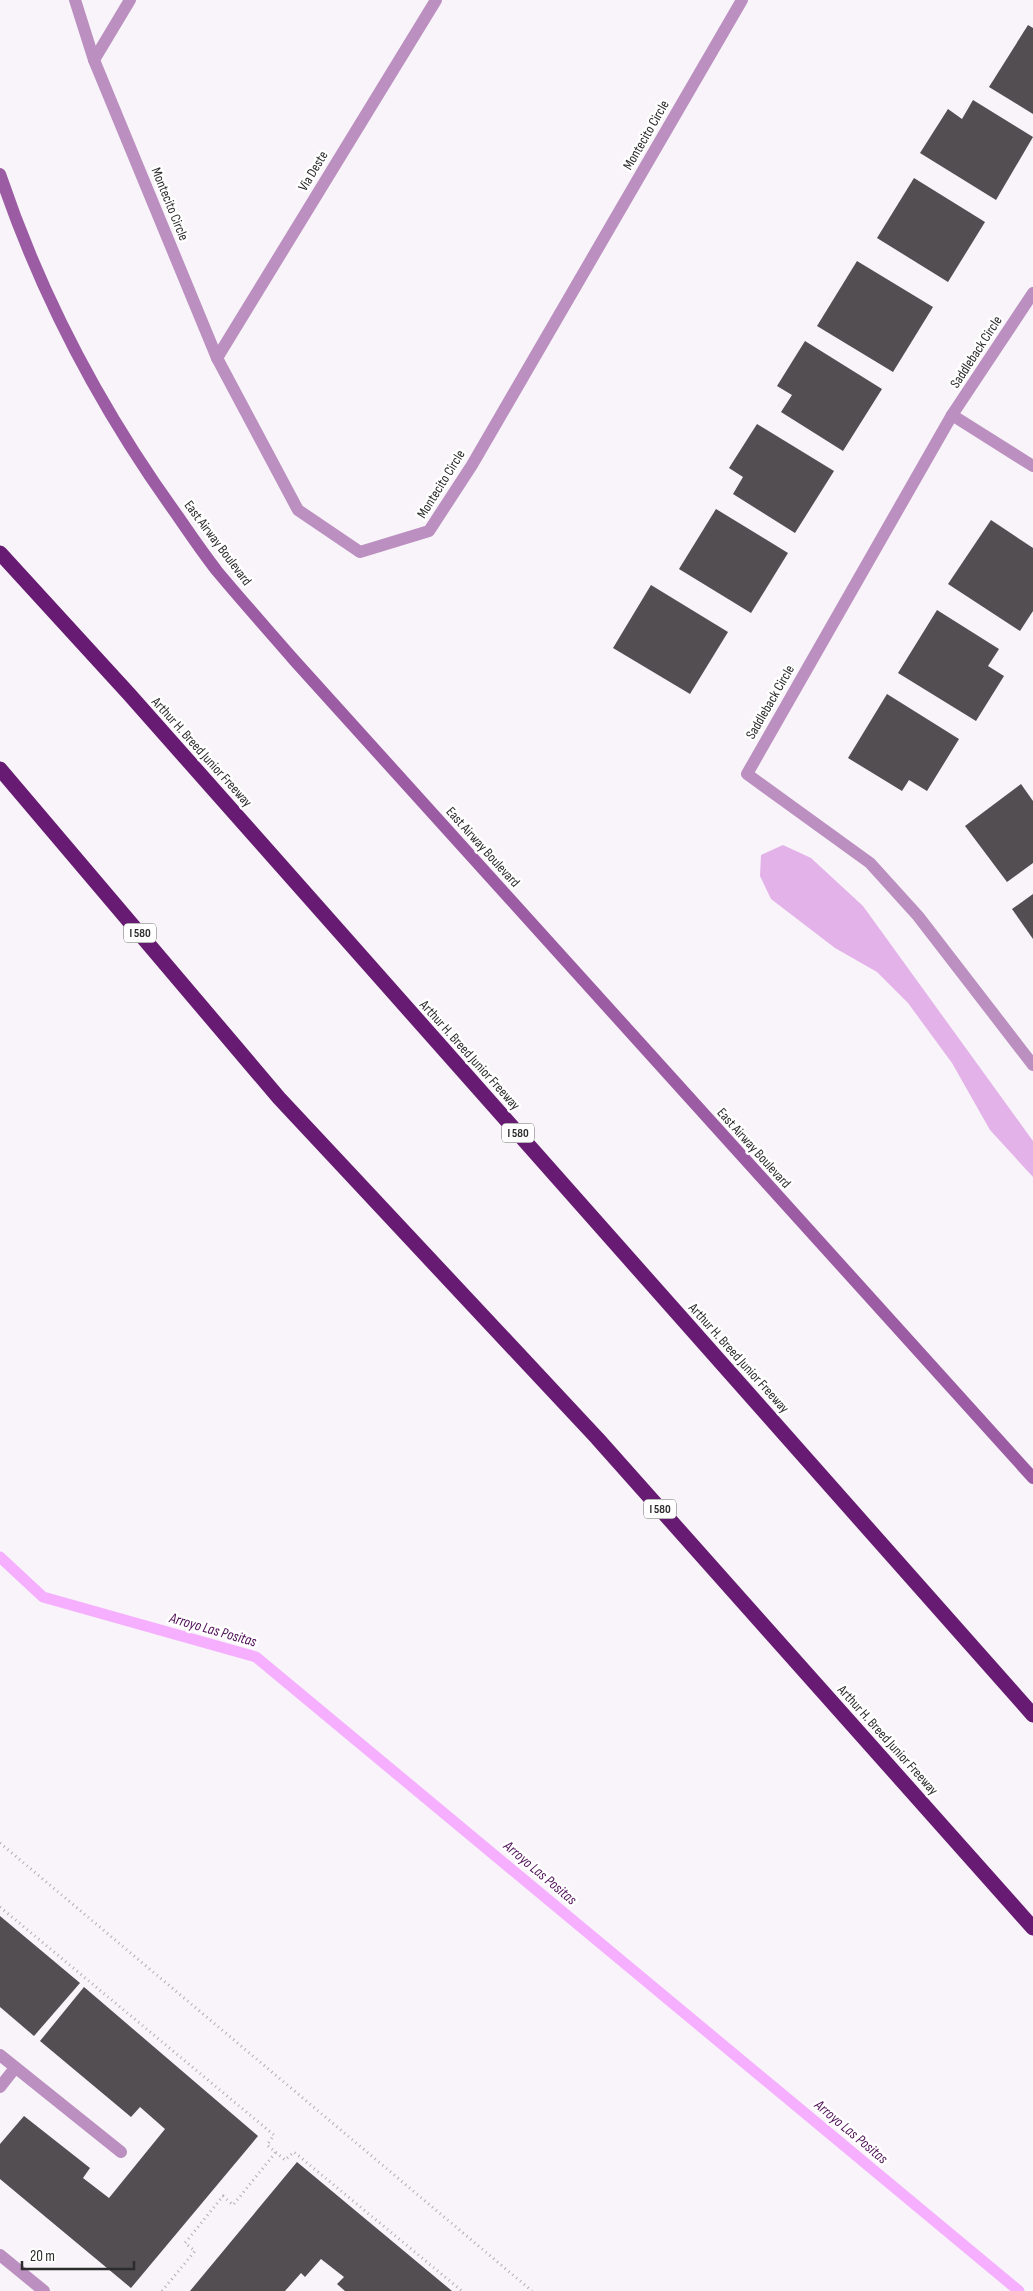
<svg xmlns="http://www.w3.org/2000/svg" width="1033" height="2291" viewBox="0 0 1033 2291" font-family="'Sofia Sans Condensed',sans-serif">
  <style>
    .green { fill: #e3b2e9 }
    .lines { fill: none; stroke-linecap: round; stroke-linejoin: round }
    .stream { stroke: #f5affe; stroke-width: 11 }
    .building { fill: #524e52 }
    .path { stroke: #b1aeb2; stroke-width: 3; stroke-dasharray: 1 4; stroke-linecap: butt }
    .service { stroke: #bb8fc0; stroke-width: 12 }
    .minor { stroke: #bb8fc0; stroke-width: 12 }
    .secondary { stroke: #9c5ca4; stroke-width: 12 }
    .motorway { stroke: #671b72; stroke-width: 15 }
    .labels { text-anchor: middle; dominant-baseline: central; stroke-width: 5; stroke-linejoin: round; paint-order: stroke }
    .shield { fill: #fff; stroke: #6c6b6c; stroke-width: 1 }
    .shield-label { font-size: 12px; font-weight: bold; fill: #2d2c2d }
    .street-label { font-size: 14px; fill: #2d2c2d; stroke: #fff }
    .water-label { font-size: 15px; font-style: italic; fill: #501258; stroke: #fff }
  </style>
  <rect width="100%" height="100%" fill="#f8f4f9"/>
  <path class="green" d="M783,845L811,858L863,906L1033,1141V1177L990,1130L952,1063L908,1003L877,972L835,948L771,899L760,876L761,855Z"/>
  <g class="lines">
    <path class="stream" d="M0,1557L43,1597L256,1657L1019,2291"/>
  </g>
  <g class="building">
    <path d="M1028,25L1033,28V114L989,87Z"/>
    <path d="M973,100L1033,137L996,200L920,153L948,109L962,119Z"/>
    <path d="M914,178L985,222L948,282L877,238Z"/>
    <path d="M857,261L933,307L893,372L817,326Z"/>
    <path d="M805,341L882,389L843,451L781,412L792,395L777,386Z"/>
    <path d="M757,424L834,471L795,533L733,494L743,477L729,468Z"/>
    <path d="M716,509L788,553L751,613L679,569Z"/>
    <path d="M991,520L1033,548V611L1020,631L948,584Z"/>
    <path d="M651,585L728,632L690,694L613,648Z"/>
    <path d="M937,610L999,649L988,666L1004,676L976,721L898,673Z"/>
    <path d="M887,694L959,739L927,791L909,780L902,791L848,758Z"/>
    <path d="M1021,784L1033,801V863L1007,882L965,826Z"/>
    <path d="M1033,894V939L1012,909Z"/>
    <path d="M0,1916L80,1983L34,2036L0,2007Z"/>
    <path d="M84,1987L258,2136L131,2288L0,2179V2144L24,2116L90,2168L83,2178L109,2198L165,2129L140,2107L131,2117L40,2041Z"/>
    <path d="M297,2162L452,2291H345L337,2284L344,2277L321,2259L305,2277L301,2273L285,2291H190Z"/>
  </g>
  <g class="lines">
    <g class="path">
      <path d="M0,1843L532,2291"/>
      <path d="M0,1907L274,2135L267,2145L285,2160L294,2152L462,2291"/>
      <path d="M162,2291L195,2251L185,2243L223,2196L233,2205L276,2152"/>
    </g>
    <g class="service">
      <path d="M0,2055L121,2152"/>
      <path d="M0,2087L15,2068"/>
    </g>
    <g class="minor">
      <path d="M75,0L94,60L217,358L298,510L360,552L429,531L472,465L742,0"/>
      <path d="M94,60L130,0"/>
      <path d="M1033,293L952,415L747,774L870,863L918,916L1033,1065"/>
      <path d="M217,358L436,0"/>
      <path d="M952,415L1033,466"/>
      <path d="M0,2255L44,2291"/>
    </g>
    <path class="secondary" d="M0,174C41,296 102,411 177,515C190,534 203,553 217,571C242,601 268,630 294,660L1033,1478"/>
    <g class="motorway">
      <path d="M0,553L129,694L1033,1715"/>
      <path d="M0,769L279,1098L597,1438L1033,1928"/>
    </g>
  </g>
  <g class="labels">
    <g class="shield">
      <rect x="124" y="923.5" width="32" height="19" rx="4"/>
      <rect x="502" y="1123.5" width="32" height="19" rx="4"/>
      <rect x="644" y="1499.5" width="32" height="19" rx="4"/>
    </g>
    <g class="shield-label">
      <text x="140" y="933">I 580</text>
      <text x="518" y="1133">I 580</text>
      <text x="660" y="1509">I 580</text>
    </g>
    <g class="street-label">
      <text transform="translate(646 135) rotate(-60)">Montecito Circle</text>
      <text transform="translate(313 171) rotate(-59)">Via Deste</text>
      <text transform="translate(170 204) rotate(68)">Montecito Circle</text>
      <text transform="translate(976 352) rotate(-57)">Saddleback Circle</text>
      <text transform="translate(441 484) rotate(-58)">Montecito Circle</text>
      <text transform="translate(218 543) rotate(53)">East Airway Boulevard</text>
      <text transform="translate(770 702) rotate(-60)">Saddleback Circle</text>
      <text transform="translate(202 752) rotate(48)">Arthur H. Breed Junior Freeway</text>
      <text transform="translate(483 847) rotate(48)">East Airway Boulevard</text>
      <text transform="translate(470 1055) rotate(48)">Arthur H. Breed Junior Freeway</text>
      <text transform="translate(754 1148) rotate(48)">East Airway Boulevard</text>
      <text transform="translate(739 1358) rotate(48)">Arthur H. Breed Junior Freeway</text>
      <text transform="translate(888 1740) rotate(48)">Arthur H. Breed Junior Freeway</text>
    </g>
    <g class="water-label">
      <text transform="translate(213 1630) rotate(16)">Arroyo Las Positas</text>
      <text transform="translate(540 1873) rotate(40)">Arroyo Las Positas</text>
      <text transform="translate(851 2132) rotate(40)">Arroyo Las Positas</text>
    </g>
  </g>
  <path d="M22 2261v8h112v-8" fill="none" stroke="#2d2c2d" stroke-width="2.5"/>
  <text x="30" y="2261" font-size="15" fill="#2d2c2d" stroke="#ffffff" stroke-width="4" paint-order="stroke">20 m</text>
</svg>
